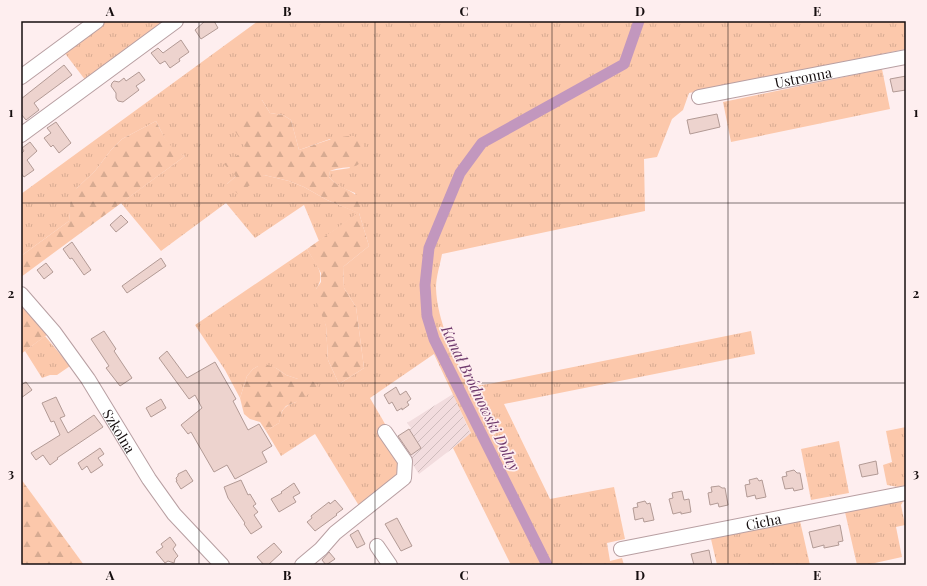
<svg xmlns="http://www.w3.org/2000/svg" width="927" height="586" viewBox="0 0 927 586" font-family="'Playfair Display',serif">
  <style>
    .industrial { fill: url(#industrial-furrows) }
    .grass { fill: url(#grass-tufts); fill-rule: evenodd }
    .forest { fill: url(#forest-firs) }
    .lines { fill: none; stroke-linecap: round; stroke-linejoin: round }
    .canal { stroke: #c297be; stroke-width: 11 }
    .building { fill: #edd3ce; stroke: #b29a95 }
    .minor-casing { stroke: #b89fa2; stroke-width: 16 }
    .minor { stroke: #fff; stroke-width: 14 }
    .grid { fill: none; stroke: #160e0f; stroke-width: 1; stroke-opacity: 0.55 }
    .labels { text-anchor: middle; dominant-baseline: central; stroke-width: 3.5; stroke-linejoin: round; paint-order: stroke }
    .street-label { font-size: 14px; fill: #160e0f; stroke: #feeeef }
    .water-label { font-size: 15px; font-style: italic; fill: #703a6d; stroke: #feeeef }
    .neatline { fill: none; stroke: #160e0f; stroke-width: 1.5 }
    .grid-label { font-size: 13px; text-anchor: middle; font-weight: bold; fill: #160e0f }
  </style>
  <defs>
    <pattern id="industrial-furrows" width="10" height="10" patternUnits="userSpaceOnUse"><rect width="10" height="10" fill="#f2dcde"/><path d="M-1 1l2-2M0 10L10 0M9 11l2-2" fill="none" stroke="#cfbcbd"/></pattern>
    <pattern id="grass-tufts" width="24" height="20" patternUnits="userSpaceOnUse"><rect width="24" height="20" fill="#fcc8ab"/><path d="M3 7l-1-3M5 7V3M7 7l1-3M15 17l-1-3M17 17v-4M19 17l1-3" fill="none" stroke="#d7ab92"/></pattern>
    <pattern id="forest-firs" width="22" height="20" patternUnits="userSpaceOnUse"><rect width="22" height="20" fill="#fcc8ab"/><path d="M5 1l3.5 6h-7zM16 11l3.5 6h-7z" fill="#d7ab92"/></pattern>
  </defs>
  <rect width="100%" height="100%" fill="#feeeef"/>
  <path class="industrial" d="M453,394L471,434L419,474L395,438L411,428L407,423Z"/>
  <g class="grass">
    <path d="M105,21H169L86,81L64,52Z"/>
    <path d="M258,21H906V49L689,93L683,110L672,119L657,157L644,159L645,211L442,254C440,265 436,277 436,288C437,322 455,355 468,387L494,383L751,331L755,354L504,404L550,499L614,487L625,539L607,543L610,561L622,558L624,565H511L453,448L471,433L434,354L370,398C382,419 401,447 400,472L361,509L315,434L281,456L266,431L279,423C282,410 282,407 296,402L309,379H298L286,375L276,368L258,366L253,369L247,376L240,398L225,370L195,325L307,249C315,263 327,274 316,289L326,326L328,360L339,384L364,368L356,307L344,288L343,267L369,246L359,213L319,241L304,205L255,238L226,203L161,251L121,203L185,156L174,151L165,139L156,121L122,139L111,150L95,171L77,188L71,203L69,221L21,256V194ZM262,100L270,113L283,115L291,120L299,150L330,139L350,168L330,171L329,177C336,186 345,189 355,193L359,213L327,200L304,187L289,181L264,175L227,184L236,176L247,149Z"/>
    <path d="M882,69L890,109L731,142L723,102Z"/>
    <path d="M45,336L70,366L57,375H50L42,378L25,351Z"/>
    <path d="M906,427V485L898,487L887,485L883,465L892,462L886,431Z"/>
    <path d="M839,441L849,493L811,500L801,449Z"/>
    <path d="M904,500L901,505L905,525L896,527L902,557L866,565H857L845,512Z"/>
    <path d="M800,521L810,565H717L711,539Z"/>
  </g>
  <g class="forest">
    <path d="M262,100L270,113L283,115L291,120L299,150C318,144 334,136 354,136L364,145C365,175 349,163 330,171L329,177C336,186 344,187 353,193C357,195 359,200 361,203L359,213L369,246L343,267L344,288L356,307L364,368L339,384L328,360L326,326L315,298L316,289L321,282V273L307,249L358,213L327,200L304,187L289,181L264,175L238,194L227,184L236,176L224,164L247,149L230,124Z"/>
    <path d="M156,121C164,137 169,148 185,156L21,277V256L69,221L71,195L77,188L95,171L111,150L122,139Z"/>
    <path d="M21,301L48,334L21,354Z"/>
    <path d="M265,364L276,368L286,375L298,379H309L317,384L318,388L296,402L286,406L282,411L279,423L266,431L260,422L250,419L244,414L240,398L247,376L253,369L258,366Z"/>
    <path d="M21,479L84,565H21Z"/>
  </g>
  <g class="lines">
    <path class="canal" d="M547,565L434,339L427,316L425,285L429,248L460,173L482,143L624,64L639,21"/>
  </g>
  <g class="building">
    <path d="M205,21H214L218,28L201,39L195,30Z"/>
    <path d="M181,40L189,52L179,59L180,61L170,68L165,61L160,64L151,53L158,48L163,53Z"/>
    <path d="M64,65L72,75L34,103L39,110L26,120L21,114V99Z"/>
    <path d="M139,72L145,80L136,86L139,90L123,102L118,101L116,98V93L111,86L112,83L114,81L119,82L124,78L126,81Z"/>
    <path d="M906,76V90L893,92L890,79Z"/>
    <path d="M717,114L720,127L690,134L687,120Z"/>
    <path d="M56,122L71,143L59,153L53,145L51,147L44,138L51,133L47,128Z"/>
    <path d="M30,142L37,151L27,160L34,170L24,177L21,173V152L22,153L24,151L22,148Z"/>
    <path d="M121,215L128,222L116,232L110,225Z"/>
    <path d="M72,242L91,270L84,275L72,258L70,259L63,249Z"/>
    <path d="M161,258L166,266L127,293L122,286Z"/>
    <path d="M46,263L53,272L44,279L37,270Z"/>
    <path d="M104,331L116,349L114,351L132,378L120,386L106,368L109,366L91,339Z"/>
    <path d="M167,351L187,378L215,362L236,399L233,401L248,430L259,424L272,446L262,452L267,462L235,479L227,465L214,472L191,432L188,434L181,425L202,408L195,395L189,399L159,358Z"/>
    <path d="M26,382L32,390L21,398V385Z"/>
    <path d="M396,387L400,395L406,391L411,399L407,402L409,405L402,410V408L397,411L392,402L389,404L384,395Z"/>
    <path d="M56,397L65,416L60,418L68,433L94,415L103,427L57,458L58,459L50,465L43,455L36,460L31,453L60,435L54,421L51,422L42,403Z"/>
    <path d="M161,399L166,408L151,417L146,408Z"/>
    <path d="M409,429L421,448L411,455L398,436Z"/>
    <path d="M100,448L104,454L98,458L103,465L91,473L87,466L82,470L78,463Z"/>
    <path d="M876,461L878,474L862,477L859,465Z"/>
    <path d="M186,470L193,481L181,489L176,481H177L176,478L178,476V474Z"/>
    <path d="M794,470L797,473H800L803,489L794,491L793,488L785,489L782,477L787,476L786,472Z"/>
    <path d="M757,478L759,481L762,480L766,497L756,499L755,495L747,497L745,485L750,484L749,480Z"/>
    <path d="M241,480L248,495L250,494L256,504L253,506L258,512L254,515L262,527L251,534L244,524L245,523L228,498L224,487Z"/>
    <path d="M294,483L300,493L293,497L296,502L279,512L271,499L282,493L281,492Z"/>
    <path d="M719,486L722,488H725L728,505L719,507L718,503L710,505L708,493L712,492L711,487Z"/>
    <path d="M682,491L684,500L689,499L691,512L681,514V512L673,514L669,499L673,498L672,493Z"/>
    <path d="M335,500L343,509L336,514L337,515L315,531L307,522L312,518L311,516L329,502L330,504Z"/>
    <path d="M645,501L647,504L650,503L654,520L644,522L643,518L635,520L633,508L638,507L637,503Z"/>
    <path d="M397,518L412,546L401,551L385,524Z"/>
    <path d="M840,525L843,541L838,542L839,545L824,548V545L813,548L809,532Z"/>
    <path d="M358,530L365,544L357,548L350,535Z"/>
    <path d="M170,537L176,545L173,549L178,556L175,559L174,563L168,561L165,563L156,552L163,547L161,544Z"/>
    <path d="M274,543L282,552L268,565H264L257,557Z"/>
    <path d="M709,550L712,565H694L691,554Z"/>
    <path d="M329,552L335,559L326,565L322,560Z"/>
  </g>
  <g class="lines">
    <defs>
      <g id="minor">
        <path d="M21,77L97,21"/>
        <path id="s1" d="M699,97L906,57"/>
        <path d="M21,135L176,21"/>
        <path id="s2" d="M21,294L54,332L88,379L149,479L174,514L222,565"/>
        <path d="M377,546L390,565"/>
        <path id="s3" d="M621,549L906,493"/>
        <path d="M302,565L321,549L335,533L404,478L405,461L385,432"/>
      </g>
    </defs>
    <use href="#minor" class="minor-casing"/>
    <use href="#minor" class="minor"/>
  </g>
  <path class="grid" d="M199,21V565M375,21V565M552,21V565M728,21V565M21,203H906M21,383H906"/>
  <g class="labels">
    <g class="street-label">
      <text stroke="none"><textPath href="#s1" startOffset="106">Ustronna</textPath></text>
      <text stroke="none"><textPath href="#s2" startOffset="169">Szkolna</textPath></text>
      <text stroke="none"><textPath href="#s3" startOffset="145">Cicha</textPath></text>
    </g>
    <g class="water-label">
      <text transform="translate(481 398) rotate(64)">Kanał Bródnowski Dolny</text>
    </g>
  </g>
  <rect width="927" height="586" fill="none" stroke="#feeeef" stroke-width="44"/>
  <rect x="22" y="22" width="883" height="542" class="neatline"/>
  <g class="grid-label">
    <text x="110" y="16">A</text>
    <text x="287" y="16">B</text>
    <text x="464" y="16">C</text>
    <text x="640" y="16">D</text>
    <text x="817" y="16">E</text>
    <text x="11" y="117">1</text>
    <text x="916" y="117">1</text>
    <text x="11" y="298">2</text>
    <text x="916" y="298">2</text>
    <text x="11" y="478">3</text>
    <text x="916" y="478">3</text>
    <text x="110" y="580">A</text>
    <text x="287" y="580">B</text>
    <text x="464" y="580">C</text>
    <text x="640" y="580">D</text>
    <text x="817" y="580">E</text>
  </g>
</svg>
